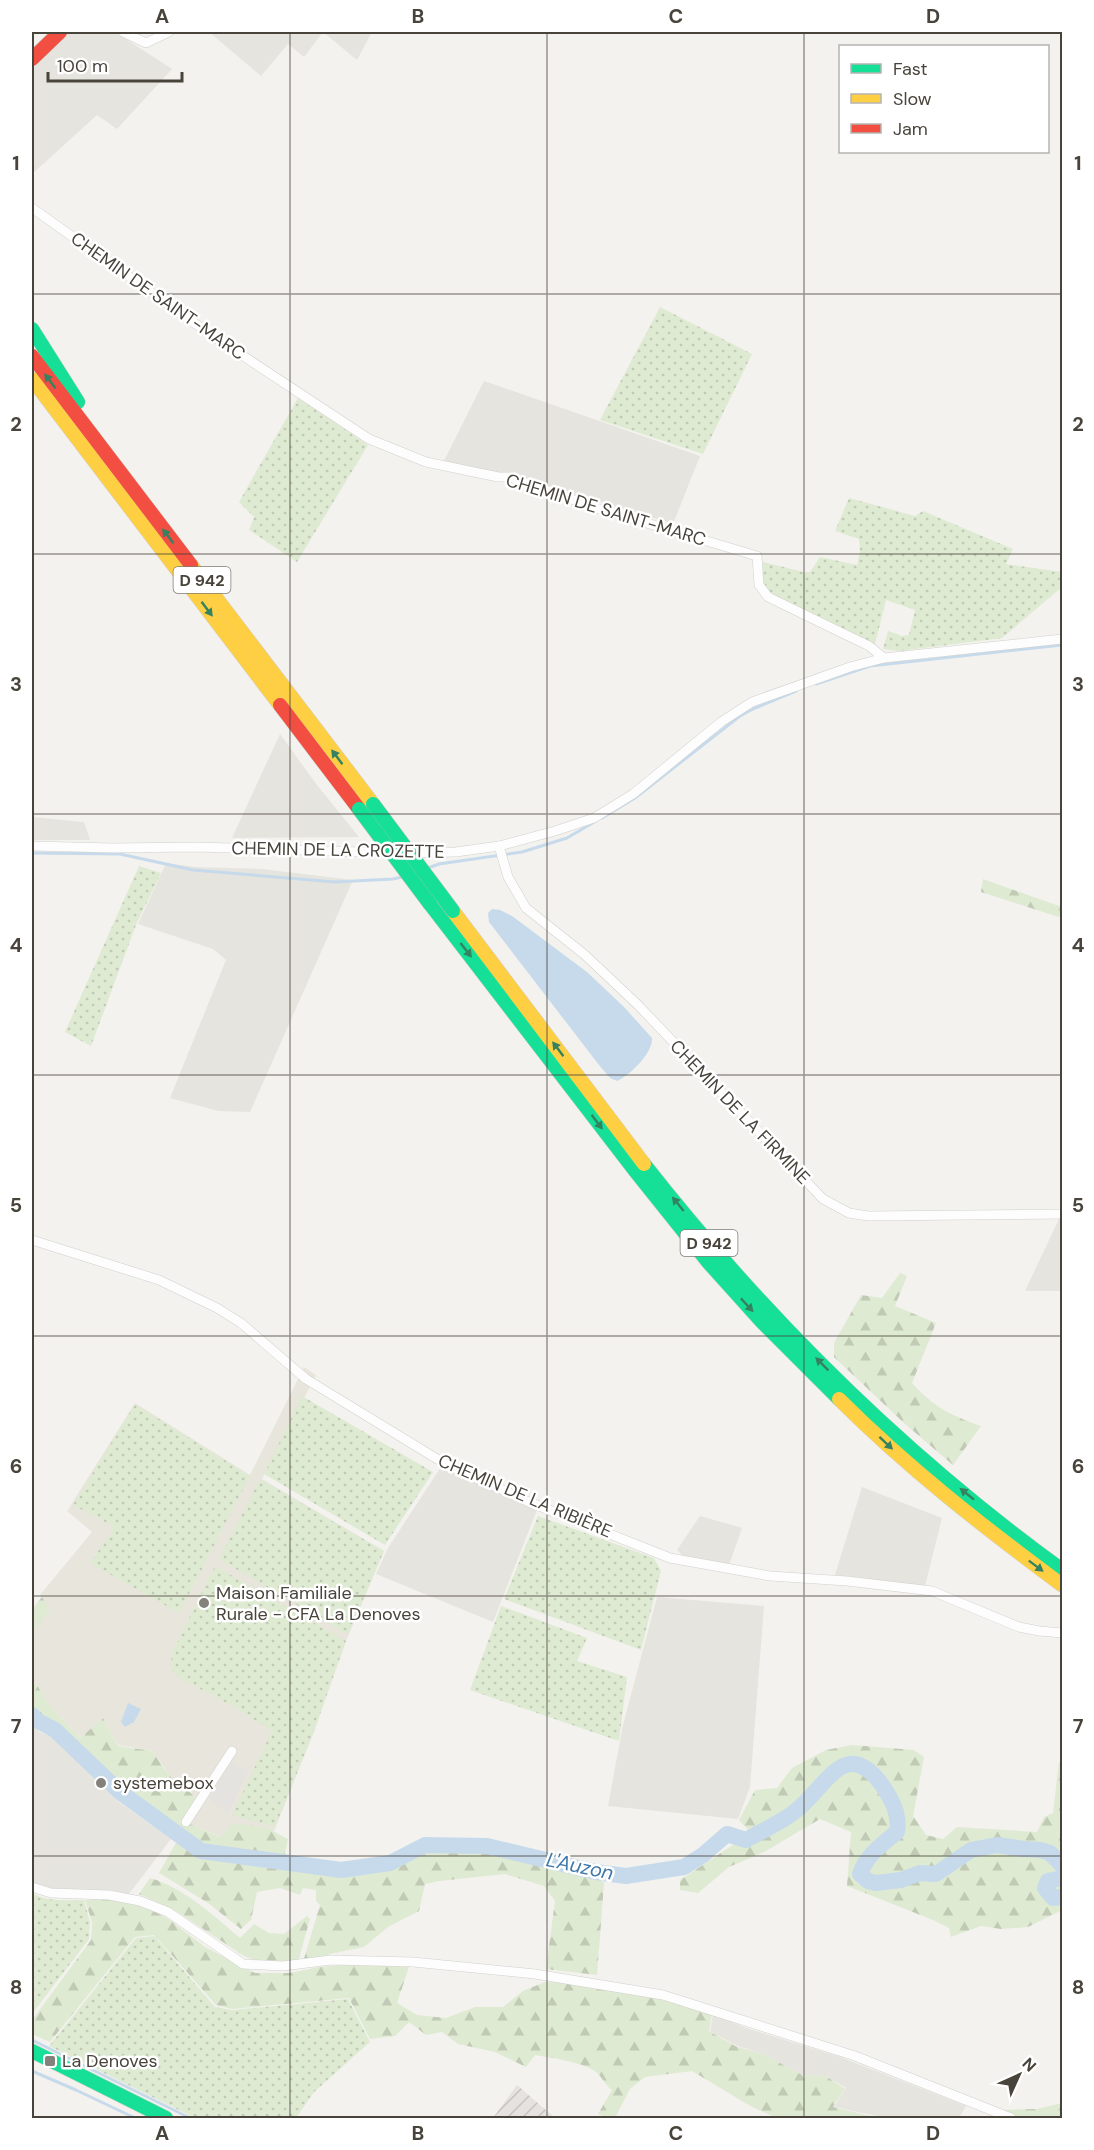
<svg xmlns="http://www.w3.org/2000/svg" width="1094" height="2150" viewBox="0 0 1094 2150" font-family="'DM Sans',sans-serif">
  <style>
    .residential { fill: #e6e4de }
    .industrial { fill: url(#industrial-furrows) }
    .education { fill: #e8e5dc }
    .grass { fill: url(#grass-dots) }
    .forest { fill: url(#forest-firs) }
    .parking { fill: #e5e3e0 }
    .water { fill: #c6daeb }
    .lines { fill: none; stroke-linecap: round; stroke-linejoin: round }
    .stream { stroke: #c6daeb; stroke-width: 3 }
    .river { stroke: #c6daeb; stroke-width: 16 }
    .street-casing { stroke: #d1d0cc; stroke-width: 10 }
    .fast-casing { stroke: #d1cfc7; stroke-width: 15 }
    .slow-casing { stroke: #d1cfc7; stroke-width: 15 }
    .jam-casing { stroke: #d1cfc7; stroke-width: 15 }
    .street { stroke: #fdfdfd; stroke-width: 9 }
    .fast { stroke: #16e098; stroke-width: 14 }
    .slow { stroke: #ffcf43; stroke-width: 14 }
    .jam { stroke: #f24e42; stroke-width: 14 }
    .fast-bridge-casing { stroke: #c7bfae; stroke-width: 15; stroke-linecap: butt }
    .fast-bridge { stroke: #16e098; stroke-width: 14 }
    .oneway { fill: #358260 }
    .grid { fill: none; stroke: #49443b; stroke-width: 1.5; stroke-opacity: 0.55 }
    .poi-dot { fill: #84817a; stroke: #fff; stroke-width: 2 }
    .labels { text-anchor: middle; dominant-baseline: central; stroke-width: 5; stroke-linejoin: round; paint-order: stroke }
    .shield { fill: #fff; stroke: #807c76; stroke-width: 1.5 }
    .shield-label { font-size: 16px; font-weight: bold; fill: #49443b }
    .street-label { font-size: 18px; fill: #49443b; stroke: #fff }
    .poi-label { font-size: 18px; fill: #49443b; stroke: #fff; text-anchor: start }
    .water-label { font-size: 20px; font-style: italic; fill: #4078a9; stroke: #fff }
    .neatline { fill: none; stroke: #49443b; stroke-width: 2 }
    .grid-label { font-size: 20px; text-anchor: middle; font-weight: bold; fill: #49443b }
  </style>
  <defs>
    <pattern id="industrial-furrows" width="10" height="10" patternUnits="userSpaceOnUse" patternTransform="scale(1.5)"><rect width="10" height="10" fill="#e5e2df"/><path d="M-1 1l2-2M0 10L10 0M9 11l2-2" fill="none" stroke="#c6c3c0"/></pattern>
    <pattern id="grass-dots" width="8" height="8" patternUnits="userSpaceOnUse" patternTransform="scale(1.5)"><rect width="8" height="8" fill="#dfead2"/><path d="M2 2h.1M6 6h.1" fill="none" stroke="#c1cab5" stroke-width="1.8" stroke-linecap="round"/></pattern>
    <pattern id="forest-firs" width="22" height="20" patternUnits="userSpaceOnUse" patternTransform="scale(1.5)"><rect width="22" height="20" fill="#dfead2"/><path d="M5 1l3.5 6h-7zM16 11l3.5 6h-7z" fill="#c1cab5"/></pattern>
  </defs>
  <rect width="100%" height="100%" fill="#f3f2ef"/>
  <g class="residential">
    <path d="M70,32H115L172,69L117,129L97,115L32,174V70Z"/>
    <path d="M209,32H372L357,60L323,32L304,57L288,44L261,76Z"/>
    <path d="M484,381L700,456L673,524L565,491L444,461Z"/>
    <path d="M280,734L317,785L359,837L232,838Z"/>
    <path d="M32,817L84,822L90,840H32Z"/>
    <path d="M166,863L195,867L262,869L353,880L250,1112L218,1111L170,1098L226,960L213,949L138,924Z"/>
    <path d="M1060,1217H1062V1291H1025Z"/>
    <path d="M441,1467L537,1510L493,1622L376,1574L388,1548Z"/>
    <path d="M862,1487L942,1518L925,1586L835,1575Z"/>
    <path d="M700,1516L742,1528L729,1565L683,1556L677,1550Z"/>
    <path d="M657,1597L764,1606L750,1787L738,1819L608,1806L623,1725Z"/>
    <path d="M32,1723L39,1732L51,1736L119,1802L171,1839L128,1895L121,1892L56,1889L32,1884Z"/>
    <path d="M713,2014L746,2028L840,2057L966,2106L959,2118H886L834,2107L846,2088L826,2076L802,2075L765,2055L735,2045L710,2031Z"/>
  </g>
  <path class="industrial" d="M517,2085L555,2118H493Z"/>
  <path class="education" d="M304,1367L316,1375L262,1479L384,1551L346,1641L313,1734L274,1831L221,1837L190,1824L192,1792L169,1775L153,1751L118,1745L103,1718L80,1738L48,1703L37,1685H32V1633L50,1610L40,1595L92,1532L67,1511L135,1403L250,1475Z"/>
  <g class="grass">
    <path d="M660,307L752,354L703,454L600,420Z"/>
    <path d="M298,398L368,445L297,562L249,530L254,517L239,502Z"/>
    <path d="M849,498L915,516L923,511L1013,549L1006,564L1062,572V587L1002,638L900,651L883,649L888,631L902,636L909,635L915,610L886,600L875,644L781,599L761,586L759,579L763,562L804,572H810L820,557L857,565L860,551L859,539L835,531Z"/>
    <path d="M139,866L161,873L136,925L91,1046L65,1032Z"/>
    <path d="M302,1396L433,1472L385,1545L264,1474Z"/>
    <path d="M135,1404L250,1476L179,1613L90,1563L115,1527L73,1505Z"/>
    <path d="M260,1479L384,1551L348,1635L219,1559Z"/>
    <path d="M538,1516L654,1558L661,1571L641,1650L504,1599Z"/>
    <path d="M215,1566L346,1641L313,1734L275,1827L232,1815L272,1731L238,1709L180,1678L172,1671L171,1655Z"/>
    <path d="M501,1606L587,1638L577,1661L627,1677L619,1741L470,1690Z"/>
    <path d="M32,1893C47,1902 66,1900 84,1900L90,1922L89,1939L32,2014Z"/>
    <path d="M154,1936L215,2007L232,2010L348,1999L370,2042L314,2092L296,2118H195L49,2046L136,1938Z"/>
  </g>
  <g class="forest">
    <path d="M983,879L1062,907V918L981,892Z"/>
    <path d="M900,1273L907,1276L895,1306L936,1323L912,1383C934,1407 950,1415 981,1426L953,1465L904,1423L834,1357V1343L861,1295L882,1298Z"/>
    <path d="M42,1597L50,1610L32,1633V1609Z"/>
    <path d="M32,1685H37L48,1703L80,1738L103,1718L118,1746L153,1751C158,1759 163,1768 169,1775C188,1796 203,1787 190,1824L220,1837L234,1823L267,1828L288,1839L282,1866L340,1875L391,1867L425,1849L487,1851L602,1875L604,1884L597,1975L546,1969L555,1901L544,1886L505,1874L439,1881L425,1884L419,1911L388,1927L364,1947L334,1953L303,1962L320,1905L316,1901V1890L303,1888L300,1895L280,1888L257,1892L251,1920L241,1929L208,1903L159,1873L178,1839L123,1799L56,1732L42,1729L35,1720L32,1721Z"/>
    <path d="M852,1745L914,1750L924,1757L913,1816L926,1835L943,1839L957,1827L1037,1832L1044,1817L1053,1813L1059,1762H1062V1910L1028,1927L1001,1929L981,1926L951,1937L949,1928L933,1920L847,1886L851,1832L820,1819L764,1852L729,1867L698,1893L680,1890V1880L751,1833L739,1820L755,1790L777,1788L792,1768L826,1750Z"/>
    <path d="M150,1878C184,1888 213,1915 240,1938L254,1924L269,1933L284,1934L307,1916L310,1919L298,1962H260L244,1956L176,1911L139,1894Z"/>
    <path d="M97,1899L119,1901L148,1908L170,1920L205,1947L255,1973H290L319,1967L356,1964L409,1967L397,2003L417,2015L446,2018L475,2007H503L523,1991L545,1982L577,1983L657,1998L712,2014L709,2031L735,2046L765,2055L802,2075L826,2076L845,2089L833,2107L879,2118H777L752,2107L692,2071L645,2077L630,2089L615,2118H607L598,2114L612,2090C605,2085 602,2077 596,2072C583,2062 552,2058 535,2055L526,2067L495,2052L458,2044L442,2032L426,2035L409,2022L395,2036L370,2039L349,1998L232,2009L216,2005L154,1935L135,1937L50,2042L32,2034V2020L91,1940L92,1922L85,1900Z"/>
    <path d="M1062,2103V2118H1024L1003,2112L1002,2110L1037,2109Z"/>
  </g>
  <path class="parking" d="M231,1763L248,1770L228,1814L209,1799Z"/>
  <g class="water">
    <path d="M492,909L500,910L512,916L587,972L624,1007L652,1038C653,1053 630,1075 617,1081L610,1078L599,1065L489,922L488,913Z"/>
    <path d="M128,1703L141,1709L134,1722L125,1727L121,1722Z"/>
  </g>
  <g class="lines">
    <g class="stream">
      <path d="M816,684L870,666L1062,645"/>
      <path d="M602,818L635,798L740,716L753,709L796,691"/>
      <path d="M32,853L120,854L193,870L335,882L393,879L402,877"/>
      <path d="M428,868L439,864L522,852L567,838L596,821"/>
      <path d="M32,2040L190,2118"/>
      <path d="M32,2071L76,2090L135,2118"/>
    </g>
    <g class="river">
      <path d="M32,1715L36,1720L55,1730L120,1792L201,1851L341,1870L390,1863L425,1845L487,1846L596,1872L626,1876L684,1867L703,1855L727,1834L746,1840C763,1830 783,1822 798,1809C828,1784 846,1736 882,1785C892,1800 900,1814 897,1832C882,1844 866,1856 860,1874L868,1881L876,1883L901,1880L920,1873L936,1874L971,1850L997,1845L1024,1849L1040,1850L1050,1853L1062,1865"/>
      <path d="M1062,1878L1048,1881L1045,1888L1053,1898L1062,1897"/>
    </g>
    <defs>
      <g id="street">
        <path d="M123,32L146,43L169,32"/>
        <path d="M32,208L207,332L369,439L426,462L498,477H510L593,507L757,556L759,585L768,597L869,646L884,658"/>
        <path d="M32,846L112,848L196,847L394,853"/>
        <path d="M499,846L508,877L526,908L585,955L638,1005L823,1199L849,1213L868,1216L1062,1214"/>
        <path d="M408,853L456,852L499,846L555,831L594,818L633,794L721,722L752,702L850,667L884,658L1062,639"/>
        <path d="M32,1240L159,1280L217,1308L241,1323L306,1379L447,1465L529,1502L670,1558L770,1576L847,1581L932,1591L1019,1627L1039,1631L1062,1633"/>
        <path d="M186,1822L232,1751"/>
        <path d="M32,1887L51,1893L109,1895L140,1901L168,1912L243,1964L283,1966L331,1960L413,1962L535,1974L663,1995L855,2056L1011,2118"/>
      </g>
      <g id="fast">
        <path d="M32,329L78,402"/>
        <path d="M430,904L636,1172L708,1262L762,1322L839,1399"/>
        <path d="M644,1164C766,1319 902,1454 1062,1570"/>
        <path d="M32,2051L166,2118"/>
      </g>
      <g id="slow">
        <path d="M32,379L280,705"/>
        <path d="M191,565L373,804"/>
        <path d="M453,911L644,1164"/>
        <path d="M839,1399C908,1468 984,1527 1062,1585"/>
      </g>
      <g id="jam">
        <path d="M32,59L60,32"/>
        <path d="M32,356L191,565"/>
        <path d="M280,705L359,809"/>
      </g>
    </defs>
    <use href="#street" class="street-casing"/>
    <use href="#fast" class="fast-casing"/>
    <use href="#slow" class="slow-casing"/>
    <use href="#jam" class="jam-casing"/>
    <use href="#street" class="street"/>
    <use href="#fast" class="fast"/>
    <use href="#slow" class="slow"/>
    <use href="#jam" class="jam"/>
    <defs>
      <g id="fast-bridge">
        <path d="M373,804L453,911"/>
        <path d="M359,809L430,904"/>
      </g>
    </defs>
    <use href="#fast-bridge" class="fast-bridge-casing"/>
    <use href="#fast-bridge" class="fast-bridge"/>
  </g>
  <defs><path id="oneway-solid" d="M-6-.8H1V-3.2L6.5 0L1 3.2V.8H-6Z" transform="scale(1.5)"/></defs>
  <g class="oneway">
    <use href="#oneway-solid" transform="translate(50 381) rotate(-127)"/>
    <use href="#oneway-solid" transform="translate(168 536) rotate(-127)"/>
    <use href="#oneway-solid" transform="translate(207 609) rotate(53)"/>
    <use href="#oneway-solid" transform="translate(337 757) rotate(-127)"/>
    <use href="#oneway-solid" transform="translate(466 950) rotate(52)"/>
    <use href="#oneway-solid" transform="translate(558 1049) rotate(-127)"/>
    <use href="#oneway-solid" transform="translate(597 1122) rotate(53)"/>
    <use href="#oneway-solid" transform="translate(678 1204) rotate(-129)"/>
    <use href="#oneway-solid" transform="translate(747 1305) rotate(47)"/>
    <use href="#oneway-solid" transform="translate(822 1364) rotate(-135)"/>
    <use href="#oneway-solid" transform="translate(886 1443) rotate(43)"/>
    <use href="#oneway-solid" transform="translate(967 1494) rotate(-141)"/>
    <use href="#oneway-solid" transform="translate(1036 1566) rotate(37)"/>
  </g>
  <path class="grid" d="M290,32V2118M547,32V2118M804,32V2118M32,294H1062M32,554H1062M32,814H1062M32,1075H1062M32,1336H1062M32,1596H1062M32,1856H1062"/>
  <g class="poi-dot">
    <circle cx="204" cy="1603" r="6"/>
    <circle cx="101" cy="1783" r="6"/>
    <rect x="44" y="2055" width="12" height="12" rx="3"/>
  </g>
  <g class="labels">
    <g class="shield">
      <rect x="173.5" y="567" width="57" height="26" rx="4.5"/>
      <rect x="680.5" y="1230" width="57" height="26" rx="4.5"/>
    </g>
    <g class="shield-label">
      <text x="202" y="580">D 942</text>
      <text x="709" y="1243">D 942</text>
    </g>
    <g class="street-label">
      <text transform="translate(158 296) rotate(35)">CHEMIN DE SAINT-MARC</text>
      <text transform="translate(606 510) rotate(17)">CHEMIN DE SAINT-MARC</text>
      <text transform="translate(338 850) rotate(1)">CHEMIN DE LA CROZETTE</text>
      <text transform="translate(740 1112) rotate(46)">CHEMIN DE LA FIRMINE</text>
      <text transform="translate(525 1496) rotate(23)">CHEMIN DE LA RIBIÈRE</text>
    </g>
    <g class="poi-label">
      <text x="216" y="1593">Maison Familiale<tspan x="216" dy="21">Rurale - CFA La Denoves</tspan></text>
      <text x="113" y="1783">systemebox</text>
      <text x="62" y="2061">La Denoves</text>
    </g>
    <g class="water-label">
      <text transform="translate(580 1866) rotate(12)">L'Auzon</text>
    </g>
  </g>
  <rect width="1094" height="2150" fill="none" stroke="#ffffff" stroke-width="66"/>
  <rect x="839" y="45" width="210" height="108" fill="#ffffff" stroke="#b6b4b1" stroke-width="1.5"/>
  <rect x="851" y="64" width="30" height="9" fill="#16e098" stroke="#b6b4b1" stroke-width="1.5"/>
  <text x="893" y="75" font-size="18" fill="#49443b">Fast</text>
  <rect x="851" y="94" width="30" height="9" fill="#ffcf43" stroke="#b6b4b1" stroke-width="1.5"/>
  <text x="893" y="105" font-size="18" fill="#49443b">Slow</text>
  <rect x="851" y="124" width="30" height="9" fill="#f24e42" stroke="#b6b4b1" stroke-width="1.5"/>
  <text x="893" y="135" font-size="18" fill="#49443b">Jam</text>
  <g transform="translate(1019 2075) rotate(45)" stroke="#ffffff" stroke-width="4.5" paint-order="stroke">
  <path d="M0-4.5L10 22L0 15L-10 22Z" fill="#49443b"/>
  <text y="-9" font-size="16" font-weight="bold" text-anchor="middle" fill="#49443b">N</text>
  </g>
  <path d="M48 72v9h134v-9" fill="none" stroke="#49443b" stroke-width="3"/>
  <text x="57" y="72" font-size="18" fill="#49443b" stroke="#ffffff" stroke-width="4.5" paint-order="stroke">100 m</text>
  <rect x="33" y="33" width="1028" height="2084" class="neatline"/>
  <g class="grid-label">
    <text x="162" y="23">A</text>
    <text x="418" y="23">B</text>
    <text x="676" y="23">C</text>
    <text x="933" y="23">D</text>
    <text x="16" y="170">1</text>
    <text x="1078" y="170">1</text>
    <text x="16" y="431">2</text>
    <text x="1078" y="431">2</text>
    <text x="16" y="691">3</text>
    <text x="1078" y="691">3</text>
    <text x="16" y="952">4</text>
    <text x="1078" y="952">4</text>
    <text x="16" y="1212">5</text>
    <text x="1078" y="1212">5</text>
    <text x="16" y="1473">6</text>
    <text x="1078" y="1473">6</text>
    <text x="16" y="1733">7</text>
    <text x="1078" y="1733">7</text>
    <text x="16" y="1994">8</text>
    <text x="1078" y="1994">8</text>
    <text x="162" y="2140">A</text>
    <text x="418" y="2140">B</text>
    <text x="676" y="2140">C</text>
    <text x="933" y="2140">D</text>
  </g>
</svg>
